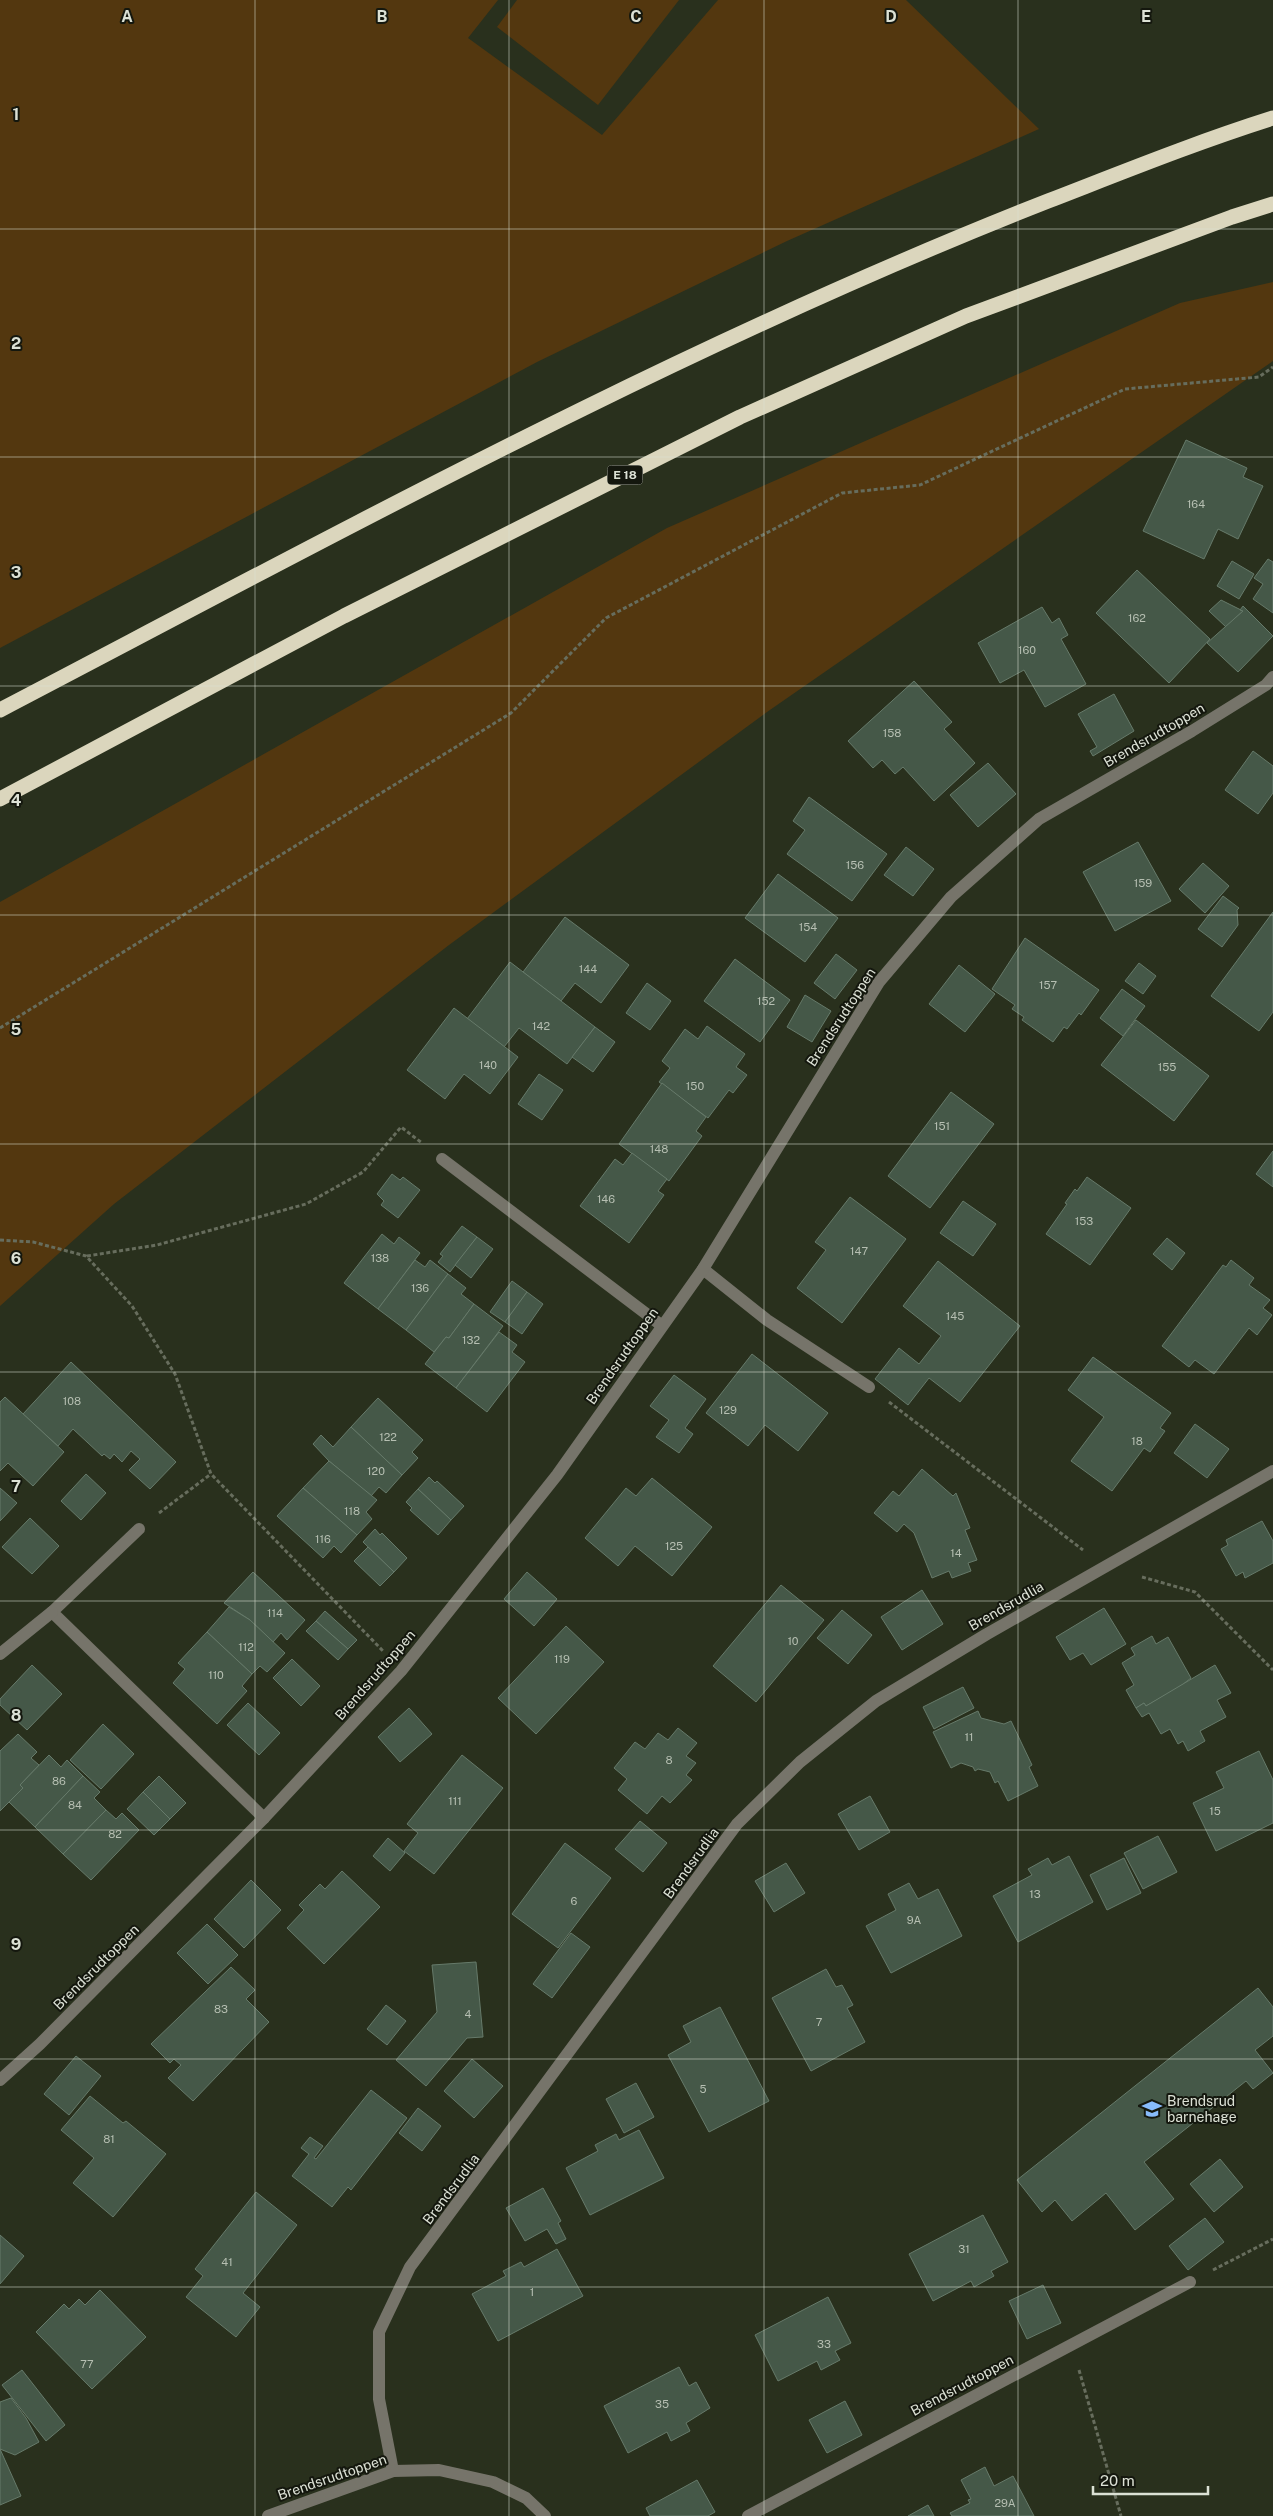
<svg xmlns="http://www.w3.org/2000/svg" width="1273" height="2516" viewBox="0 0 1273 2516" font-family="'Public Sans',sans-serif">
  <style>
    .green { fill: #53370f }
    .building { fill: #455848; stroke: #667a6a }
    .lines { fill: none; stroke-linecap: round; stroke-linejoin: round }
    .path { stroke: #676d5d; stroke-width: 3; stroke-dasharray: 4 2.5; stroke-linecap: butt }
    .minor { stroke: #76746a; stroke-width: 12 }
    .highway { stroke: #dbd6bd; stroke-width: 15 }
    .grid { fill: none; stroke: #dce1d5; stroke-width: 1; stroke-opacity: 0.55 }
    .labels { text-anchor: middle; dominant-baseline: central; stroke-width: 4; stroke-linejoin: round; paint-order: stroke }
    .number-label { font-size: 11px; fill: #b6bfb2 }
    .shield { fill: #14170e; stroke: #a0a499; stroke-width: 1 }
    .shield-label { font-size: 12px; font-weight: bold; fill: #dce1d5 }
    .street-label { font-size: 14px; fill: #dce1d5; stroke: #14170e }
    .poi-label { font-size: 14px; fill: #dce1d5; stroke: #14170e; text-anchor: start }
    .grid-label { font-size: 16px; text-anchor: middle; font-weight: bold; fill: #dce1d5; stroke: #14170e; stroke-width: 4; stroke-linejoin: round; paint-order: stroke }
  </style>
  <rect width="100%" height="100%" fill="#29301d"/>
  <g class="green">
    <path d="M0,0H498L468,38L602,135L718,0H906L1039,129L787,241L537,362L0,648Z"/>
    <path d="M517,0H679L598,105L497,27Z"/>
    <path d="M1273,282V361L767,712L449,945L114,1204L0,1306V902L667,528L1180,303Z"/>
  </g>
  <g class="building">
    <path d="M1186,440L1247,468L1243,477L1263,486L1238,539L1218,529L1204,559L1143,531Z"/>
    <path d="M1268,559L1273,562V613L1253,599L1263,584L1254,578Z"/>
    <path d="M1232,561L1254,574L1239,599L1217,586Z"/>
    <path d="M1137,570L1210,639L1169,683L1096,613Z"/>
    <path d="M1221,600L1243,611L1226,627L1209,611Z"/>
    <path d="M1243,606L1273,636L1238,672L1207,643L1243,611L1240,610Z"/>
    <path d="M1042,607L1052,623L1059,618L1068,635L1061,639L1086,684L1045,707L1024,670L1000,683L978,643Z"/>
    <path d="M914,681L952,722L944,729L975,763L934,801L903,767L895,774L882,760L873,768L848,741Z"/>
    <path d="M1114,694L1134,731L1093,756L1090,751L1097,747L1078,714Z"/>
    <path d="M1253,751L1273,766V793L1258,814L1225,790Z"/>
    <path d="M988,763L1016,794L978,827L950,795Z"/>
    <path d="M809,797L887,854L852,901L787,854L805,830L793,821Z"/>
    <path d="M1138,842L1171,901L1115,931L1083,872Z"/>
    <path d="M906,847L934,869L913,896L884,875Z"/>
    <path d="M1203,863L1229,886L1205,913L1179,889Z"/>
    <path d="M778,874L838,918L805,962L745,918Z"/>
    <path d="M1223,896L1239,908L1237,910L1238,925L1222,947L1198,929Z"/>
    <path d="M1273,912V1012L1259,1031L1211,996Z"/>
    <path d="M565,917L629,965L601,1003L575,983L561,1001L523,972Z"/>
    <path d="M1025,938L1099,990L1081,1015L1079,1013L1067,1029L1064,1027L1053,1042L1022,1020L1024,1017L1012,1009L1015,1005L992,989Z"/>
    <path d="M836,954L857,970L835,999L814,983Z"/>
    <path d="M735,959L790,1000L760,1042L704,1001Z"/>
    <path d="M510,962L595,1027L567,1064L519,1028L504,1047L467,1019Z"/>
    <path d="M1139,963L1156,976L1143,994L1125,981Z"/>
    <path d="M959,965L995,994L965,1032L929,1004Z"/>
    <path d="M647,983L671,1001L650,1030L626,1013Z"/>
    <path d="M1122,989L1145,1006L1123,1036L1100,1018Z"/>
    <path d="M805,995L831,1011L812,1042L787,1027Z"/>
    <path d="M454,1008L518,1057L490,1094L464,1074L445,1099L407,1070Z"/>
    <path d="M1136,1020L1209,1076L1174,1121L1101,1065Z"/>
    <path d="M707,1026L745,1054L736,1067L747,1075L733,1093L729,1090L708,1118L659,1082L670,1068L662,1061L685,1029L698,1039Z"/>
    <path d="M595,1027L615,1042L593,1072L572,1057Z"/>
    <path d="M539,1074L563,1090L542,1120L518,1104Z"/>
    <path d="M662,1083L706,1117L696,1131L702,1136L669,1181L619,1144Z"/>
    <path d="M951,1092L994,1124L930,1208L888,1176Z"/>
    <path d="M1273,1151V1187L1256,1174Z"/>
    <path d="M632,1153L667,1179L658,1191L664,1195L629,1243L580,1206L615,1159L623,1165Z"/>
    <path d="M392,1174L400,1180L403,1177L420,1190L398,1218L381,1205L384,1201L377,1194Z"/>
    <path d="M1087,1177L1131,1208L1090,1265L1046,1234L1067,1204L1065,1203L1075,1189L1077,1191Z"/>
    <path d="M850,1197L906,1239L842,1323L797,1288L826,1250L815,1242Z"/>
    <path d="M963,1201L996,1224L973,1256L940,1233Z"/>
    <path d="M462,1226L477,1237L450,1272L438,1262L443,1256L440,1254Z"/>
    <path d="M382,1234L394,1244L399,1237L420,1253L378,1309L344,1283Z"/>
    <path d="M477,1237L493,1249L471,1278L455,1265Z"/>
    <path d="M1167,1238L1185,1253L1172,1270L1153,1254Z"/>
    <path d="M415,1260L425,1267L430,1260L448,1274L406,1330L378,1309Z"/>
    <path d="M1231,1260L1254,1278L1249,1285L1270,1300L1263,1308L1272,1315L1257,1335L1249,1328L1214,1374L1195,1360L1189,1367L1162,1346L1223,1265L1226,1267Z"/>
    <path d="M938,1261L1020,1326L960,1402L929,1378L908,1405L875,1379L899,1348L919,1364L941,1336L903,1306Z"/>
    <path d="M448,1274L466,1288L461,1294L474,1304L449,1338L446,1337L434,1352L406,1330Z"/>
    <path d="M512,1281L527,1292L505,1322L490,1312Z"/>
    <path d="M527,1292L543,1304L522,1334L505,1322Z"/>
    <path d="M474,1304L503,1326L456,1388L425,1364L446,1337L449,1338Z"/>
    <path d="M499,1332L517,1345L512,1352L525,1362L487,1412L456,1388Z"/>
    <path d="M752,1354L828,1413L798,1451L765,1425L748,1446L706,1413Z"/>
    <path d="M1093,1357L1171,1413L1160,1428L1165,1431L1150,1452L1144,1448L1112,1491L1071,1461L1104,1417L1068,1390Z"/>
    <path d="M71,1362L176,1462L150,1489L129,1470L140,1459L131,1451L122,1462L114,1454L110,1459L104,1454L102,1456L73,1429L58,1446L23,1414Z"/>
    <path d="M674,1375L706,1399L685,1428L693,1434L679,1453L656,1437L669,1420L650,1406Z"/>
    <path d="M5,1397L64,1452L33,1486L8,1463L0,1471V1402Z"/>
    <path d="M378,1398L423,1440L412,1452L418,1458L402,1475L351,1427Z"/>
    <path d="M1195,1424L1229,1449L1207,1478L1174,1453Z"/>
    <path d="M351,1427L402,1475L386,1493L379,1487L371,1496L329,1461L313,1444L321,1435L333,1447Z"/>
    <path d="M329,1461L377,1500L366,1512L372,1519L357,1535L303,1488Z"/>
    <path d="M922,1469L953,1496L956,1493L970,1528L965,1530L977,1560L968,1563L971,1571L952,1578L949,1571L932,1578L914,1533L904,1524L897,1532L874,1513L893,1491L899,1496Z"/>
    <path d="M86,1474L106,1493L81,1520L61,1501Z"/>
    <path d="M429,1477L435,1483L437,1481L464,1506L451,1520L418,1489Z"/>
    <path d="M652,1478L712,1527L672,1576L635,1546L618,1566L585,1538L626,1488L636,1496Z"/>
    <path d="M0,1488L17,1503L0,1521Z"/>
    <path d="M303,1488L357,1535L341,1553L334,1546L323,1558L277,1516Z"/>
    <path d="M418,1489L451,1520L438,1535L410,1510L412,1508L406,1502Z"/>
    <path d="M30,1518L59,1546L32,1574L2,1547Z"/>
    <path d="M1262,1521L1273,1541V1563L1245,1578L1243,1572L1236,1576L1221,1549L1228,1545L1226,1540Z"/>
    <path d="M375,1529L380,1535L382,1533L407,1558L394,1572L363,1542Z"/>
    <path d="M368,1547L394,1572L380,1586L354,1561Z"/>
    <path d="M253,1572L305,1620L287,1640L281,1633L273,1642L250,1620L224,1603Z"/>
    <path d="M527,1572L557,1599L534,1626L504,1599Z"/>
    <path d="M781,1585L824,1620L756,1702L713,1666Z"/>
    <path d="M922,1590L943,1624L902,1650L881,1617Z"/>
    <path d="M229,1607L250,1620L285,1653L267,1672L260,1666L252,1674L207,1632Z"/>
    <path d="M1104,1608L1126,1644L1091,1665L1083,1653L1070,1660L1056,1637Z"/>
    <path d="M842,1610L872,1635L848,1664L817,1638Z"/>
    <path d="M325,1611L357,1640L348,1649L316,1621Z"/>
    <path d="M316,1621L348,1649L338,1660L306,1631Z"/>
    <path d="M566,1626L604,1662L536,1734L498,1698Z"/>
    <path d="M207,1632L252,1674L242,1686L247,1691L217,1724L173,1683L185,1669L178,1663Z"/>
    <path d="M1152,1636L1156,1644L1168,1637L1191,1678L1178,1688L1146,1706L1144,1703L1136,1708L1126,1690L1134,1685L1122,1663L1135,1655L1131,1648Z"/>
    <path d="M292,1659L320,1686L301,1706L273,1678Z"/>
    <path d="M32,1665L62,1694L27,1730L0,1705V1699Z"/>
    <path d="M1215,1665L1231,1693L1217,1700L1226,1717L1200,1731L1205,1741L1188,1751L1183,1741L1178,1744L1170,1729L1161,1734L1149,1713L1142,1717L1136,1708L1144,1703L1146,1706Z"/>
    <path d="M963,1687L974,1708L934,1729L923,1707Z"/>
    <path d="M248,1703L280,1733L259,1755L227,1725Z"/>
    <path d="M409,1708L432,1734L400,1762L378,1737Z"/>
    <path d="M978,1711L981,1718L1004,1724L1011,1721L1032,1765L1029,1767L1038,1786L1008,1801L998,1781L995,1783L990,1772L978,1769L975,1771L973,1767L961,1763L951,1768L933,1732Z"/>
    <path d="M103,1724L134,1754L101,1789L70,1760Z"/>
    <path d="M678,1728L697,1743L686,1756L696,1763L686,1775L692,1780L670,1803L662,1796L647,1814L618,1790L627,1779L614,1768L635,1742L645,1749L658,1733L668,1740Z"/>
    <path d="M18,1734L37,1752L31,1758L39,1765L20,1785L23,1788L0,1811V1751Z"/>
    <path d="M1259,1751L1273,1780V1823L1216,1851L1193,1803L1224,1788L1216,1772Z"/>
    <path d="M49,1755L61,1767L67,1760L83,1776L35,1827L9,1802L23,1788L20,1785Z"/>
    <path d="M462,1755L503,1788L434,1874L404,1851L418,1833L407,1824Z"/>
    <path d="M83,1776L100,1792L94,1798L106,1810L63,1854L35,1827Z"/>
    <path d="M159,1776L186,1803L170,1819L143,1792Z"/>
    <path d="M143,1792L170,1819L154,1835L127,1809Z"/>
    <path d="M870,1796L890,1832L859,1850L838,1814Z"/>
    <path d="M106,1810L116,1819L122,1813L139,1830L91,1880L63,1854Z"/>
    <path d="M640,1821L667,1843L643,1872L615,1849Z"/>
    <path d="M1158,1836L1177,1872L1143,1889L1124,1853Z"/>
    <path d="M388,1838L405,1853L390,1871L373,1856Z"/>
    <path d="M565,1843L611,1878L558,1948L512,1914Z"/>
    <path d="M1069,1856L1093,1902L1018,1942L993,1896L1032,1875L1028,1869L1048,1858L1052,1865Z"/>
    <path d="M1124,1858L1141,1893L1107,1910L1090,1875Z"/>
    <path d="M786,1863L805,1893L774,1912L755,1881Z"/>
    <path d="M342,1871L380,1907L324,1964L287,1928L304,1910L299,1905L320,1884L325,1889Z"/>
    <path d="M251,1880L281,1910L244,1948L214,1919Z"/>
    <path d="M909,1883L918,1899L938,1889L962,1936L891,1973L866,1926L896,1910L888,1894Z"/>
    <path d="M207,1924L238,1955L208,1984L177,1953Z"/>
    <path d="M571,1933L590,1947L552,1998L533,1984Z"/>
    <path d="M476,1962L483,2037L467,2038L426,2086L396,2060L437,2012L432,1965Z"/>
    <path d="M231,1967L255,1990L246,1999L269,2022L193,2101L168,2078L181,2065L174,2059L170,2063L151,2044Z"/>
    <path d="M826,1969L836,1987L842,1985L853,2005L847,2008L865,2042L811,2071L772,1998Z"/>
    <path d="M1258,1988L1273,2007V2036L1255,2050L1273,2073L1253,2089L1246,2081L1144,2162L1174,2199L1135,2230L1106,2193L1072,2221L1055,2200L1042,2212L1017,2180Z"/>
    <path d="M386,2005L406,2021L387,2045L367,2029Z"/>
    <path d="M720,2007L769,2101L709,2132L668,2055L691,2042L683,2026Z"/>
    <path d="M76,2056L101,2076L69,2115L44,2094Z"/>
    <path d="M472,2059L503,2086L474,2118L444,2091Z"/>
    <path d="M636,2083L654,2117L624,2133L606,2099Z"/>
    <path d="M371,2090L407,2118L351,2190L348,2187L332,2207L292,2176L309,2154L301,2148L310,2137L323,2146L314,2158L316,2159Z"/>
    <path d="M90,2096L123,2123L126,2121L166,2154L113,2217L73,2183L94,2158L61,2130Z"/>
    <path d="M418,2108L441,2126L422,2151L399,2133Z"/>
    <path d="M639,2130L664,2178L590,2215L566,2168L598,2151L595,2145L616,2134L619,2140Z"/>
    <path d="M1220,2159L1243,2187L1214,2212L1190,2184Z"/>
    <path d="M543,2188L561,2221L558,2223L566,2239L556,2244L547,2229L525,2241L506,2208Z"/>
    <path d="M256,2192L297,2225L243,2293L260,2307L236,2337L186,2297L203,2276L195,2269Z"/>
    <path d="M983,2215L1008,2262L991,2271L994,2276L974,2287L971,2281L933,2301L909,2254Z"/>
    <path d="M1205,2218L1224,2242L1188,2270L1169,2246Z"/>
    <path d="M0,2235L24,2256L0,2284Z"/>
    <path d="M557,2249L583,2296L498,2341L472,2294L506,2276L503,2271L521,2262L524,2267Z"/>
    <path d="M1043,2285L1061,2323L1027,2339L1009,2301Z"/>
    <path d="M100,2290L146,2337L92,2389L36,2332L64,2304L69,2309L79,2299L85,2305Z"/>
    <path d="M828,2297L851,2343L835,2351L840,2360L821,2370L817,2361L778,2381L755,2335Z"/>
    <path d="M679,2367L689,2386L696,2382L710,2408L686,2423L690,2431L671,2441L667,2432L628,2453L604,2406Z"/>
    <path d="M22,2370L65,2425L46,2441L2,2385Z"/>
    <path d="M11,2398L26,2418L39,2442L15,2455L0,2449V2402Z"/>
    <path d="M845,2401L862,2435L827,2453L809,2420Z"/>
    <path d="M0,2449L21,2496L0,2505Z"/>
    <path d="M985,2467L994,2486L1013,2476L1034,2516H952L950,2513L970,2503L968,2500L971,2499L961,2480Z"/>
    <path d="M697,2480L715,2512L708,2516H650L646,2508Z"/>
    <path d="M928,2505L934,2516H908Z"/>
  </g>
  <g class="lines">
    <g class="path">
      <path d="M0,1028L511,713L606,618L842,493L920,485L1125,389L1259,377L1273,367"/>
      <path d="M0,1240L33,1242L86,1256L132,1306L175,1374L211,1474L383,1651"/>
      <path d="M87,1256L157,1245L306,1204L363,1172L401,1127L422,1143"/>
      <path d="M889,1402L1083,1550"/>
      <path d="M159,1513L211,1474"/>
      <path d="M1142,1577L1195,1592L1273,1670"/>
      <path d="M1213,2270L1273,2239"/>
      <path d="M1079,2370L1121,2516"/>
    </g>
    <g class="minor">
      <path d="M442,1159L661,1325"/>
      <path d="M703,1269L767,1320L869,1387"/>
      <path d="M139,1529L52,1612L264,1818"/>
      <path d="M0,1654L52,1612"/>
      <path d="M0,2080L40,2044L264,1818L401,1671L557,1475L703,1269L879,982L951,897L1039,819L1192,731L1266,685L1273,677"/>
      <path d="M393,2471L379,2399V2332L410,2267L737,1824L800,1762L876,1701L987,1634L1273,1471"/>
      <path d="M268,2516L393,2471L439,2470L493,2482L526,2498L545,2516"/>
      <path d="M748,2516L1190,2282"/>
    </g>
    <g class="highway">
      <path d="M0,710C344,530 686,343 1048,201C1123,172 1197,142 1273,118"/>
      <path d="M0,799L344,616L740,417L966,316L1232,217L1273,204"/>
    </g>
  </g>
  <path class="grid" d="M255,0V2516M509,0V2516M764,0V2516M1018,0V2516M0,229H1273M0,457H1273M0,686H1273M0,915H1273M0,1144H1273M0,1372H1273M0,1601H1273M0,1830H1273M0,2059H1273M0,2287H1273"/>
  <defs>
    <symbol id="school-bare" viewBox="-9 -9 18 18"><path d="M0-5L7-2L0 1L-7-2ZM-4 1L0 2.5L4 1V4Q0 6-4 4Z" fill="#87bbfb" stroke="#14170e" stroke-width="2.5" paint-order="stroke"/></symbol>
  </defs>
  <g fill-rule="evenodd">
    <use href="#school-bare" x="1138" y="2095" width="28" height="28"/>
  </g>
  <g class="labels">
    <g class="number-label">
      <text x="1196" y="504">164</text>
      <text x="1137" y="618">162</text>
      <text x="1027" y="650">160</text>
      <text x="892" y="733">158</text>
      <text x="855" y="865">156</text>
      <text x="1143" y="883">159</text>
      <text x="808" y="927">154</text>
      <text x="588" y="969">144</text>
      <text x="1048" y="985">157</text>
      <text x="766" y="1001">152</text>
      <text x="541" y="1026">142</text>
      <text x="488" y="1065">140</text>
      <text x="1167" y="1067">155</text>
      <text x="695" y="1086">150</text>
      <text x="942" y="1126">151</text>
      <text x="659" y="1149">148</text>
      <text x="606" y="1199">146</text>
      <text x="1084" y="1221">153</text>
      <text x="859" y="1251">147</text>
      <text x="380" y="1258">138</text>
      <text x="420" y="1288">136</text>
      <text x="955" y="1316">145</text>
      <text x="471" y="1340">132</text>
      <text x="72" y="1401">108</text>
      <text x="728" y="1410">129</text>
      <text x="388" y="1437">122</text>
      <text x="1137" y="1441">18</text>
      <text x="376" y="1471">120</text>
      <text x="352" y="1511">118</text>
      <text x="323" y="1539">116</text>
      <text x="674" y="1546">125</text>
      <text x="956" y="1553">14</text>
      <text x="275" y="1613">114</text>
      <text x="793" y="1641">10</text>
      <text x="246" y="1647">112</text>
      <text x="562" y="1659">119</text>
      <text x="216" y="1675">110</text>
      <text x="969" y="1737">11</text>
      <text x="669" y="1760">8</text>
      <text x="59" y="1781">86</text>
      <text x="455" y="1801">111</text>
      <text x="75" y="1805">84</text>
      <text x="1215" y="1811">15</text>
      <text x="115" y="1834">82</text>
      <text x="1035" y="1894">13</text>
      <text x="574" y="1901">6</text>
      <text x="914" y="1920">9A</text>
      <text x="221" y="2009">83</text>
      <text x="468" y="2014">4</text>
      <text x="819" y="2022">7</text>
      <text x="703" y="2089">5</text>
      <text x="109" y="2139">81</text>
      <text x="964" y="2249">31</text>
      <text x="227" y="2262">41</text>
      <text x="532" y="2292">1</text>
      <text x="824" y="2344">33</text>
      <text x="87" y="2364">77</text>
      <text x="662" y="2404">35</text>
      <text x="1005" y="2503">29A</text>
    </g>
    <rect class="shield" x="607.5" y="465.5" width="35" height="19" rx="4"/>
    <g class="shield-label">
      <text x="625" y="475">E 18</text>
    </g>
    <g class="street-label">
      <text transform="translate(1154 735) rotate(-30)">Brendsrudtoppen</text>
      <text transform="translate(841 1017) rotate(-57)">Brendsrudtoppen</text>
      <text transform="translate(622 1356) rotate(-55)">Brendsrudtoppen</text>
      <text transform="translate(1006 1606) rotate(-30)">Brendsrudlia</text>
      <text transform="translate(375 1675) rotate(-49)">Brendsrudtoppen</text>
      <text transform="translate(691 1863) rotate(-54)">Brendsrudlia</text>
      <text transform="translate(96 1967) rotate(-45)">Brendsrudtoppen</text>
      <text transform="translate(451 2189) rotate(-53)">Brendsrudlia</text>
      <text transform="translate(962 2385) rotate(-28)">Brendsrudtoppen</text>
      <text transform="translate(332 2477) rotate(-19)">Brendsrudtoppen</text>
    </g>
    <g class="poi-label">
      <text x="1167" y="2101">Brendsrud<tspan x="1167" dy="16">barnehage</tspan></text>
    </g>
  </g>
  <g class="grid-label">
    <text x="127" y="22">A</text>
    <text x="382" y="22">B</text>
    <text x="636" y="22">C</text>
    <text x="891" y="22">D</text>
    <text x="1146" y="22">E</text>
    <text x="16" y="120">1</text>
    <text x="16" y="349">2</text>
    <text x="16" y="578">3</text>
    <text x="16" y="806">4</text>
    <text x="16" y="1035">5</text>
    <text x="16" y="1264">6</text>
    <text x="16" y="1492">7</text>
    <text x="16" y="1721">8</text>
    <text x="16" y="1950">9</text>
  </g>
  <path d="M1093 2486v8h115v-8" fill="none" stroke="#dce1d5" stroke-width="2.5"/>
  <text x="1100" y="2486" font-size="15" fill="#dce1d5" stroke="#14170e" stroke-width="4" paint-order="stroke">20 m</text>
</svg>
